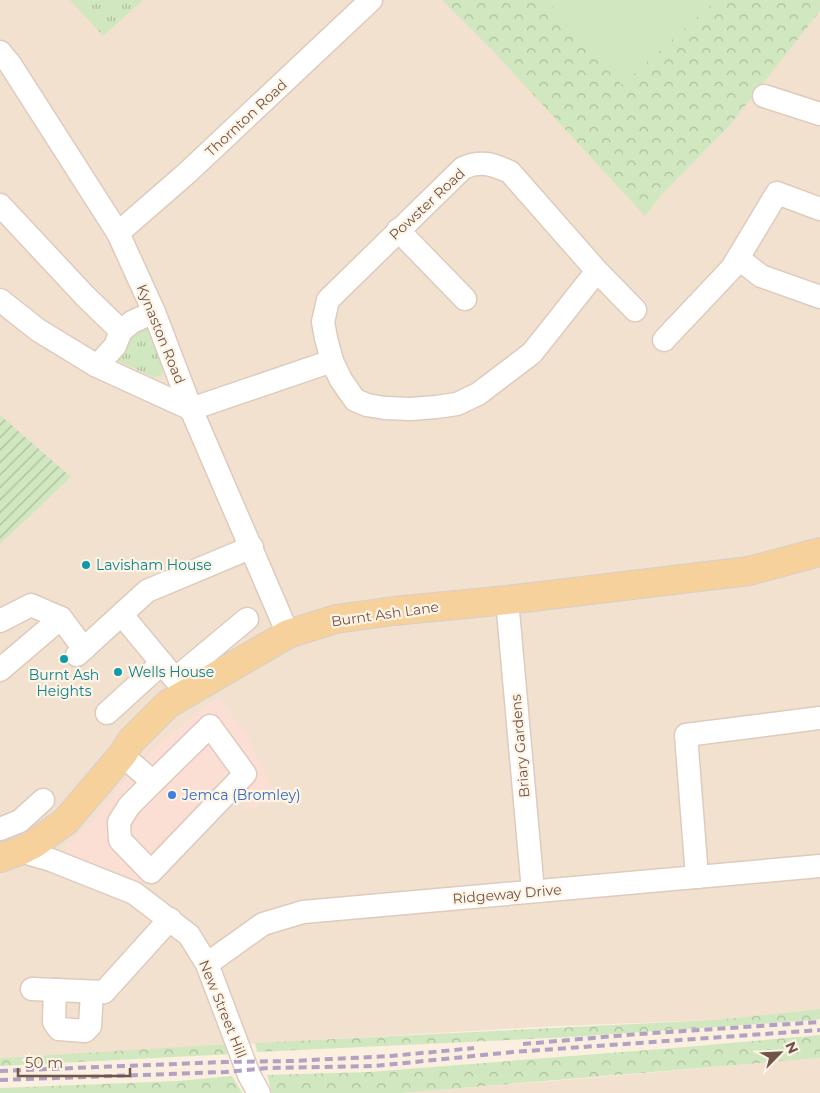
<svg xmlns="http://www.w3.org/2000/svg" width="820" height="1093" viewBox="0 0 820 1093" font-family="Montserrat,sans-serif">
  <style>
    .residential { fill: #f2e1cf }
    .commercial { fill: #fbded4 }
    .grass { fill: url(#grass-tufts) }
    .forest { fill: url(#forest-crowns) }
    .garden { fill: url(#garden-furrows) }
    .pitch { fill: #d1e7c0 }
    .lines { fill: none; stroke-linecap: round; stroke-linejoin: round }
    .minor-casing { stroke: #decbbd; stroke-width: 25 }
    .major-casing { stroke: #d7cfcc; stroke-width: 30 }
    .minor { stroke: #fff; stroke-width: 22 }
    .major { stroke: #f7d19b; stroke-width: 28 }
    .rail { stroke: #b2a1c2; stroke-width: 4; stroke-dasharray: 8 5; stroke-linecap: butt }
    .culture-dot { fill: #0f9aa8; stroke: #fef4e6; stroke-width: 2 }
    .shop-dot { fill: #3f7fe0; stroke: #fef4e6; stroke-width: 2 }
    .labels { text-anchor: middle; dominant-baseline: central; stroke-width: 4.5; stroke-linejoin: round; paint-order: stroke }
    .street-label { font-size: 14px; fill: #705549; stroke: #fef4e6 }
    .culture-label { font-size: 14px; fill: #0d838f; stroke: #fef4e6; text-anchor: start }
    .shop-label { font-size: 14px; fill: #366cbe; stroke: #fef4e6; text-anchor: start }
  </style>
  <defs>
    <pattern id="grass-tufts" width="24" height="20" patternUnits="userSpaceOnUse" patternTransform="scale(1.25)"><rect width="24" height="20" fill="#d1e7c0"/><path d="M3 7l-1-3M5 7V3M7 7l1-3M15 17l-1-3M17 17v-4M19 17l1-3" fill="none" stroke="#aebe9e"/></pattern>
    <pattern id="forest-crowns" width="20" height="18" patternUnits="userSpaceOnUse" patternTransform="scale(1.25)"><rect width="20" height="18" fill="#d1e7c0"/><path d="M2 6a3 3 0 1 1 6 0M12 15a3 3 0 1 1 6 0" fill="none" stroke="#aebe9e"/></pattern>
    <pattern id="garden-furrows" width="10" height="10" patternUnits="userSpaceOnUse" patternTransform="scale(1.25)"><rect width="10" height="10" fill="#d1e7c0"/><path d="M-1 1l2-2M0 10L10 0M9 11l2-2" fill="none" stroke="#aebe9e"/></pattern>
  </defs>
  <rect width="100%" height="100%" fill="#fbefe0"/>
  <g class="residential">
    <path d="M0,0H820V1009L714,1020L557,1026L0,1058Z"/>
    <path d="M820,1058V1093H401L590,1078Z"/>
  </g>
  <path class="commercial" d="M218,697L247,735L277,797L252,810L234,791L145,884L115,871L67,856V844L93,820L121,784L155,747Z"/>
  <g class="grass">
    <path d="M70,0H143L103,36Z"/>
    <path d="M145,323L164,366L161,376L153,377L116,360L114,352Z"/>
  </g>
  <g class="forest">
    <path d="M442,0H820V11L729,126L663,193L645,216L494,52Z"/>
    <path d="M820,1009V1019L814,1020L571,1037L257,1052L255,1043L714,1020Z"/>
    <path d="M820,1035V1058L401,1093H272L267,1075L369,1072L686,1047Z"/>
    <path d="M230,1044L233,1054L0,1066V1058Z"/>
    <path d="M232,1076L242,1093H0V1088L178,1081Z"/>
  </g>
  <path class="garden" d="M0,415L71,477L0,544Z"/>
  <path class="pitch" d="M546,0H716L622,85Z"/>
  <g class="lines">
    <defs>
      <g id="minor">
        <path d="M0,52L10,64L118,233L154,312L191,409L288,634"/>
        <path d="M764,96L820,114"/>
        <path d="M0,205L85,296L121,331"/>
        <path d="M398,230L465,299"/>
        <path d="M118,233L187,173L371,0"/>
        <path d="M738,258L761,276L820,297"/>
        <path d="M597,271L532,353L478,394L457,404L436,407L411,409L385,408L367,405L355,400L341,380L332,361L326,338L323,322L328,300L463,168C481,160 492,164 510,172L597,271L635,310"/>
        <path d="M0,300L38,330L97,366L191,409"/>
        <path d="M664,340L732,268L777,193L820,209"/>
        <path d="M97,366L115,346L121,331L132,322L154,312"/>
        <path d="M191,409L332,361"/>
        <path d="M507,600L533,891"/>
        <path d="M122,615L175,679L247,619"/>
        <path d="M0,621L31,605L61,618"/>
        <path d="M77,655L147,591L252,547"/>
        <path d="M0,670L61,618L84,649"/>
        <path d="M107,713L162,663"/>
        <path d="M122,755L153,782L210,726L245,774L151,872L120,840L119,822L129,806L153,782"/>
        <path d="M0,829L20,821L43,800"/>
        <path d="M20,851L51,860L134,893L189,935L207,964L249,1075L259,1093"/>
        <path d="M697,877L686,735L820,718"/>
        <path d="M207,964L263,924L303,912L820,866"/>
        <path d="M32,989L104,992L170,919"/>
        <path d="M55,990L54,1022L59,1029L85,1031L90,1026L92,992"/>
      </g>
      <path id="major" d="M0,858L20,851L34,844L66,821L122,755L131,741L168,704L288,634L336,619L394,611L507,600L749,571L820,552"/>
    </defs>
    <use href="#minor" class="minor-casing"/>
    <use href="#major" class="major-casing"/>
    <use href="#minor" class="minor"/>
    <use href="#major" class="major"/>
    <g class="rail">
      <path d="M523,1044L639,1034L820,1022"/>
      <path d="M0,1071L224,1062L292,1061L391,1056L474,1048"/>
      <path d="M0,1080L225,1072L268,1068L375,1066L513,1052L820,1030"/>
    </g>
  </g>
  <g class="culture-dot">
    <circle cx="86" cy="565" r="5"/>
    <circle cx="64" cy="659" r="5"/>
    <circle cx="118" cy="672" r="5"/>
  </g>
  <circle class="shop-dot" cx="172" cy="795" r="5"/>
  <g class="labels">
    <g class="street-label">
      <text transform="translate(246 118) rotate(-43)">Thornton Road</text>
      <text transform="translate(427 204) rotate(-43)">Powster Road</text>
      <text transform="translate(161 334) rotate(68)">Kynaston Road</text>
      <text transform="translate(385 614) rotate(-8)">Burnt Ash Lane</text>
      <text transform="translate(520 746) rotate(-95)">Briary Gardens</text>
      <text transform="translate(507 894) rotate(-5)">Ridgeway Drive</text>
      <text transform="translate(223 1009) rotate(68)">New Street Hill</text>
    </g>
    <g class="culture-label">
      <text x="96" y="565">Lavisham House</text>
      <text x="128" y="672">Wells House</text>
      <text x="64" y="675" text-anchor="middle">Burnt Ash<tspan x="64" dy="16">Heights</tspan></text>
    </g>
    <g class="shop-label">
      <text x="182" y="795">Jemca (Bromley)</text>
    </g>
  </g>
  <g transform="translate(780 1053) rotate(66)" stroke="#fef4e6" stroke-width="4" paint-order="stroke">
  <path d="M0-4L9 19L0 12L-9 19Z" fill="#705549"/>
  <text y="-8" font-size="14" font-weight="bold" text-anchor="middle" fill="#705549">N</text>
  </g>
  <path d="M18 1068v8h112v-8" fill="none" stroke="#705549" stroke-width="2.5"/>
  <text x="25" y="1068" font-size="15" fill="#705549" stroke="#fef4e6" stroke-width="4" paint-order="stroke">50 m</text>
</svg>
